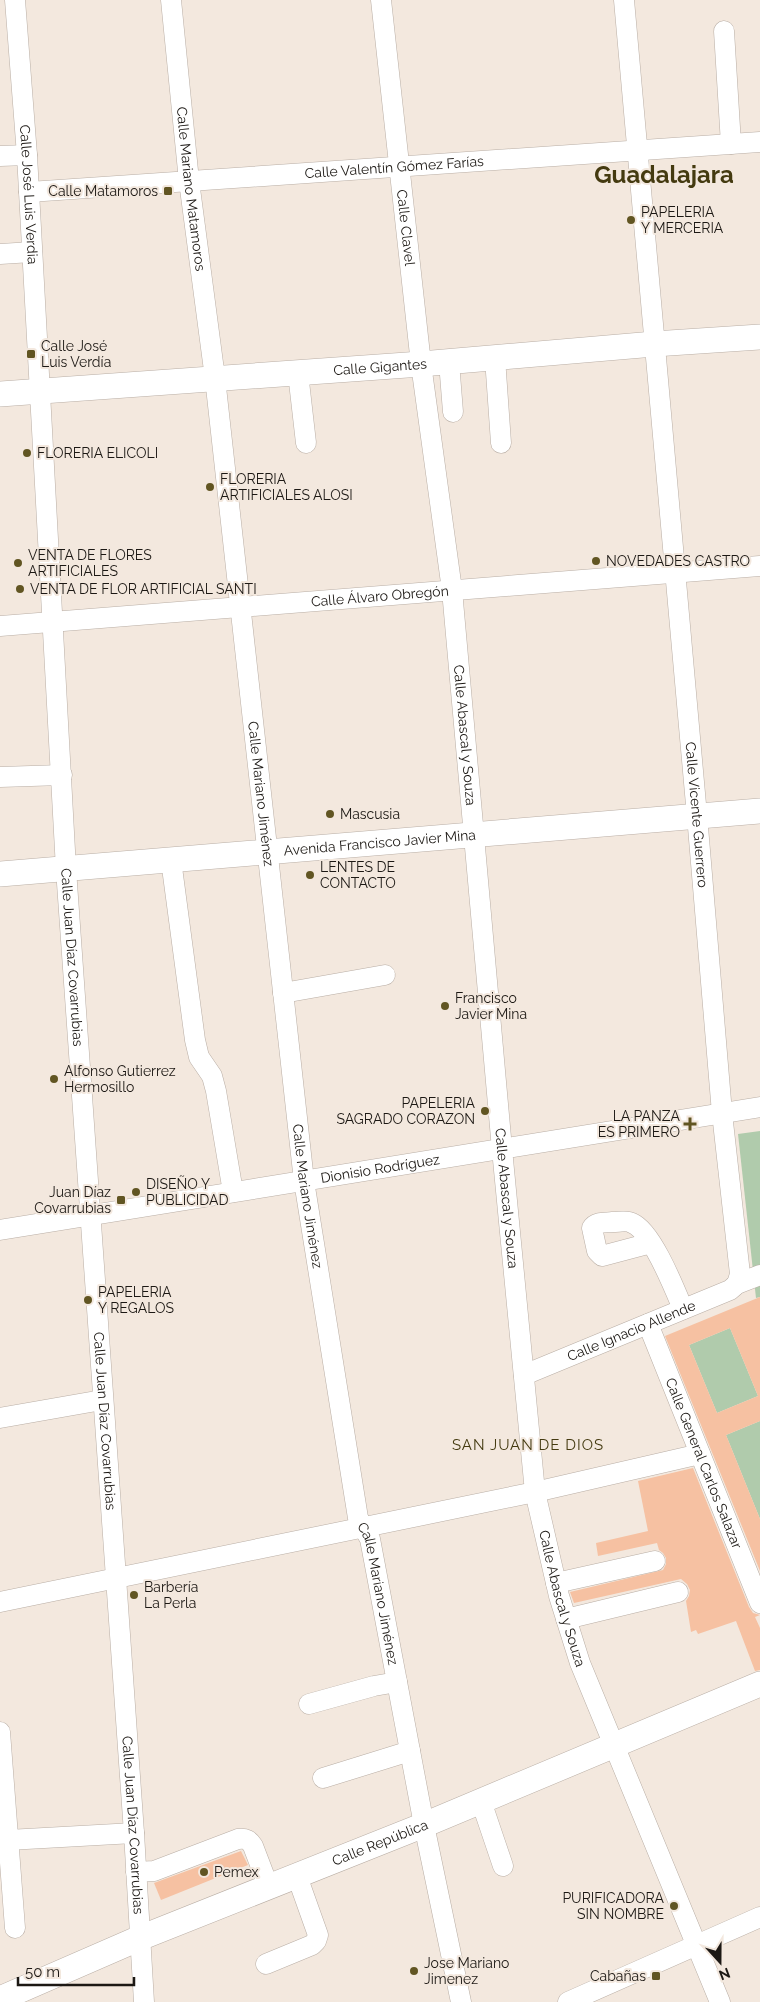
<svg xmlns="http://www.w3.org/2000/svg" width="760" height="2002" viewBox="0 0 760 2002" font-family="Raleway,sans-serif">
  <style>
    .green { fill: #b0cbac }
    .building { fill: #f6c1a2; fill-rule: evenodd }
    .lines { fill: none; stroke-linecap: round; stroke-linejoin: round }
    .minor-casing { stroke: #b9aea5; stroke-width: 21 }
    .major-casing { stroke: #b9aea5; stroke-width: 26 }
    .minor { stroke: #fff; stroke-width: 20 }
    .major { stroke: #fff; stroke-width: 25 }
    .poi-dot { fill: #615522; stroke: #f3e8de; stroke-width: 2 }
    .labels { text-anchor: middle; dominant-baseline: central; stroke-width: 4; stroke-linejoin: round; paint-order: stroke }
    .street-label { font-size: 14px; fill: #1c1814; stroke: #f3e8de }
    .poi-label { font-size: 14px; fill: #1c1814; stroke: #f3e8de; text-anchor: start }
    .neighbourhood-label { font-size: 15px; letter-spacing: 1px; fill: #443a10; stroke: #f3e8de }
    .town-label { font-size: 24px; font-weight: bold; fill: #443a10; stroke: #f3e8de }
  </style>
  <rect width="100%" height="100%" fill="#f3e8de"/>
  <g class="green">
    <path d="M760,1131V1297L756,1298L738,1134Z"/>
    <path d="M730,1328L758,1396L717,1413L689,1345Z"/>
    <path d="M760,1421V1519L726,1435Z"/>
  </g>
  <g class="building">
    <path d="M760,1297V1421L726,1435L760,1519V1571L665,1336ZM730,1328L758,1396L717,1413L689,1345Z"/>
    <path d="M693,1468L749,1607L753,1613L760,1615L755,1617L760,1628V1670L755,1671L736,1621L698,1634L696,1630L691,1632L686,1601L689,1596L690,1590L687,1584L681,1579L574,1603L570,1592L663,1570L666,1564V1558L663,1553L659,1550L657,1543L598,1556L596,1543L648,1531L638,1481Z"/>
    <path d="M241,1851L248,1865L161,1900L154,1883Z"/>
  </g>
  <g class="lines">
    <defs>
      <g id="minor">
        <path id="s1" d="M15,0L27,155L66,869L134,1833L144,2002"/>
        <path id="s2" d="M171,0L189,181L215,378L304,1181L358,1518L370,1539L424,1825L461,2002"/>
        <path id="s3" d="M381,0L421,364L452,590L502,1149L535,1492L559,1596L580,1663L720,2002"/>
        <path id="s4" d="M624,0L698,827L722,1113L740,1274L737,1284"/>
        <path d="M724,31L731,144"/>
        <path d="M0,156L27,155"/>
        <path id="s5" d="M29,192L760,142"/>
        <path d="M0,254L32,252"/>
        <path d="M495,358L501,443"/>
        <path d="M449,362L453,412"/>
        <path d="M298,373L306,443"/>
        <path id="s6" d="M0,626L760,566"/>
        <path d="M0,777L62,775"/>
        <path d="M171,860L195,1040L199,1057L212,1076L216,1091L233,1192"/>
        <path d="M283,993L385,975"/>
        <path id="s7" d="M0,1230L760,1107"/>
        <path d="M651,1243L602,1256L597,1251L592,1228C596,1221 606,1223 613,1222C619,1222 627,1220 632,1223C652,1231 675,1290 683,1309"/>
        <path id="s8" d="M648,1324L760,1603"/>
        <path id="s9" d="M524,1375L730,1290L737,1284L760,1275"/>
        <path d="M0,1418L102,1400"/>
        <path d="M556,1583L655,1561"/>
        <path d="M0,1602L535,1492L700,1454"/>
        <path d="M566,1619L678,1592"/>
        <path d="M309,1704L374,1686L397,1682"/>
        <path d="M0,1732L15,1928"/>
        <path d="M323,1778L410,1751"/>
        <path d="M481,1801L503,1866"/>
        <path d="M8,1840L134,1833"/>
        <path d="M136,1872L154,1871L238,1839C246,1838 249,1840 253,1846L269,1888"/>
        <path d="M266,1964L312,1945L316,1941L318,1935L297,1876"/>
        <path d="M568,2002L760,1917"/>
      </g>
      <g id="major">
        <path id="s10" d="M0,394L421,364L654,344L760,337"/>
        <path id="s11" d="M0,874L760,811"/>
        <path id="s12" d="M0,1999L140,1938L424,1825L760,1684"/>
      </g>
    </defs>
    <use href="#minor" class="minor-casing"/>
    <use href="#major" class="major-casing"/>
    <use href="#minor" class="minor"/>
    <use href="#major" class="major"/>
  </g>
  <g class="poi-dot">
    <rect x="163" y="186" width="10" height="10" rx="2.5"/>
    <circle cx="631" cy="220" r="5"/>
    <rect x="26" y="349" width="10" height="10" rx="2.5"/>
    <circle cx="27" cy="453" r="5"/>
    <circle cx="210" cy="487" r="5"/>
    <circle cx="596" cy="561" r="5"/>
    <circle cx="18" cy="563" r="5"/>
    <circle cx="20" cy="589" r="5"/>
    <circle cx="330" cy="814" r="5"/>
    <circle cx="310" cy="875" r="5"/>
    <circle cx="445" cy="1006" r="5"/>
    <circle cx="54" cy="1079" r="5"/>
    <circle cx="485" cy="1111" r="5"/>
    <path d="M687.5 1116.5h5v5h5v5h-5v5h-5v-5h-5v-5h5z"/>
    <circle cx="136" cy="1192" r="5"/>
    <rect x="116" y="1195" width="10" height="10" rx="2.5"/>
    <circle cx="88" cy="1300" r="5"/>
    <circle cx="134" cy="1595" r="5"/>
    <circle cx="204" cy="1872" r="5"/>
    <circle cx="674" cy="1906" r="5"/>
    <circle cx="414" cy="1971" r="5"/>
    <rect x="651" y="1971" width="10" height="10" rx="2.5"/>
  </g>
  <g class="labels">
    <g class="street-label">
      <text stroke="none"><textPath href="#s5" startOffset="366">Calle Valentín Gómez Farías</textPath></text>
      <text stroke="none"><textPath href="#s2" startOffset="190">Calle Mariano Matamoros</textPath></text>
      <text stroke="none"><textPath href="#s1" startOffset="195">Calle José Luis Verdia</textPath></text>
      <text stroke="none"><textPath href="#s3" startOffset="229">Calle Clavel</textPath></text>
      <text stroke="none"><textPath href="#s10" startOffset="381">Calle Gigantes</textPath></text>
      <text stroke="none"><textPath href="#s6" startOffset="381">Calle Álvaro Obregón</textPath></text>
      <text stroke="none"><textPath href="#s3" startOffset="740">Calle Abascal y Souza</textPath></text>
      <text stroke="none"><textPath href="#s2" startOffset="799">Calle Mariano Jiménez</textPath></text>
      <text stroke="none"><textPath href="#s4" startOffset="818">Calle Vicente Guerrero</textPath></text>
      <text stroke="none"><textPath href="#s11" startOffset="381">Avenida Francisco Javier Mina</textPath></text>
      <text stroke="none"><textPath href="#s1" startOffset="959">Calle Juan Díaz Covarrubias</textPath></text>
      <text stroke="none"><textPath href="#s7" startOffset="385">Dionisio Rodríguez</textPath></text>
      <text stroke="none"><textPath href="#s2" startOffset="1204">Calle Mariano Jiménez</textPath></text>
      <text stroke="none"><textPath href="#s3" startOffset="1205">Calle Abascal y Souza</textPath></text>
      <text stroke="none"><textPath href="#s9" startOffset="116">Calle Ignacio Allende</textPath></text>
      <text stroke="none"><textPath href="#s1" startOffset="1424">Calle Juan Díaz Covarrubias</textPath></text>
      <text stroke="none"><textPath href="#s8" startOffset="150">Calle General Carlos Salazar</textPath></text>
      <text stroke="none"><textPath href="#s2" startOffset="1609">Calle Mariano Jiménez</textPath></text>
      <text stroke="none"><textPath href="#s3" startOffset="1610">Calle Abascal y Souza</textPath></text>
      <text stroke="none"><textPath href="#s1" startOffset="1829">Calle Juan Díaz Covarrubias</textPath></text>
      <text stroke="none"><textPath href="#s12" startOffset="411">Calle República</textPath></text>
    </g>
    <g class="poi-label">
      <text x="158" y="191" text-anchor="end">Calle Matamoros</text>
      <text x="641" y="212">PAPELERIA<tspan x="641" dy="16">Y MERCERIA</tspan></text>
      <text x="41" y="346">Calle José<tspan x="41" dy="16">Luis Verdía</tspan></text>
      <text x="37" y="453">FLORERIA ELICOLI</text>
      <text x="220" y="479">FLORERIA<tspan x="220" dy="16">ARTIFICIALES ALOSI</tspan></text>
      <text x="28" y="555">VENTA DE FLORES<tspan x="28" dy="16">ARTIFICIALES</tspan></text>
      <text x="606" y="561">NOVEDADES CASTRO</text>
      <text x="30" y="589">VENTA DE FLOR ARTIFICIAL SANTI</text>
      <text x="340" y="814">Mascusia</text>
      <text x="320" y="867">LENTES DE<tspan x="320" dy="16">CONTACTO</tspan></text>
      <text x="455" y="998">Francisco<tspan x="455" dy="16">Javier Mina</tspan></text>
      <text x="64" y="1071">Alfonso Gutierrez<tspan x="64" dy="16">Hermosillo</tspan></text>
      <text x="475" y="1103" text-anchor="end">PAPELERIA<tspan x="475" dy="16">SAGRADO CORAZON</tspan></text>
      <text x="680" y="1116" text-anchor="end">LA PANZA<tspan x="680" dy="16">ES PRIMERO</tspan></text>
      <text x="146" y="1184">DISEÑO Y<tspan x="146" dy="16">PUBLICIDAD</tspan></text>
      <text x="111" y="1192" text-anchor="end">Juan Díaz<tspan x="111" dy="16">Covarrubias</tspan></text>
      <text x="98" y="1292">PAPELERIA<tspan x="98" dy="16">Y REGALOS</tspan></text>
      <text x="144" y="1587">Barbería<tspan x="144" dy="16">La Perla</tspan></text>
      <text x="214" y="1872">Pemex</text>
      <text x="664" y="1898" text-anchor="end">PURIFICADORA<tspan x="664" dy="16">SIN NOMBRE</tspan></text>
      <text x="424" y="1963">Jose Mariano<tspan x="424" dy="16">Jimenez</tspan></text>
      <text x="646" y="1976" text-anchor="end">Cabañas</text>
    </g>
    <g class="neighbourhood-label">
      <text x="528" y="1445">SAN JUAN DE DIOS</text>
    </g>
    <g class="town-label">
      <text x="664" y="174">Guadalajara</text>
    </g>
  </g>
  <g transform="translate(720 1962) rotate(159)" stroke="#f3e8de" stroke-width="4" paint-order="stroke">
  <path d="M0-4L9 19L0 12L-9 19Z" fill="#1c1814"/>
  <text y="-8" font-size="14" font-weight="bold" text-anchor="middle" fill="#1c1814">N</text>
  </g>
  <path d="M18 1977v8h116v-8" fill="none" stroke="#1c1814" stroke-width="2.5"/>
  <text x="25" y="1977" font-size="15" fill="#1c1814" stroke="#f3e8de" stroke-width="4" paint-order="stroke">50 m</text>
</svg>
